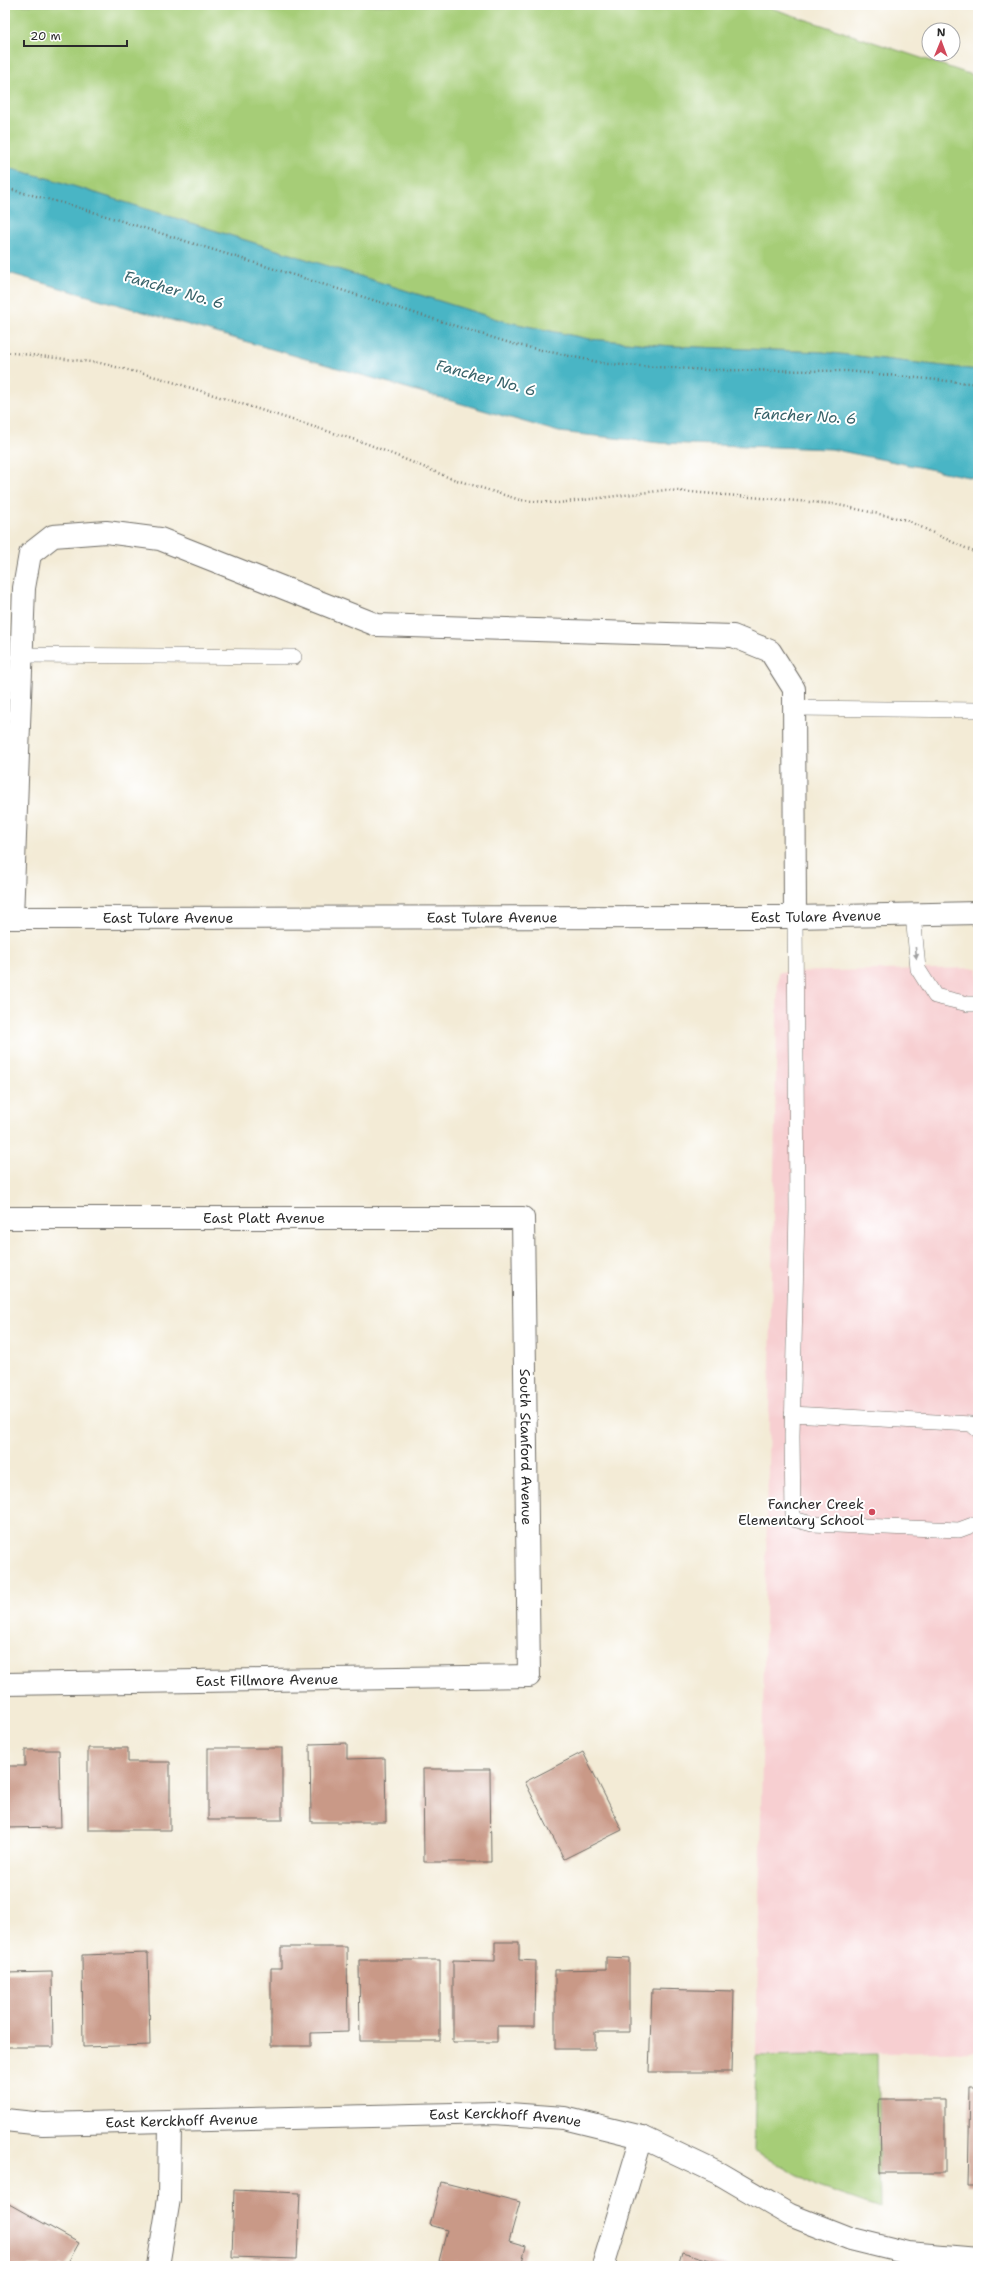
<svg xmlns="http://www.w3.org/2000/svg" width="983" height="2271" viewBox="0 0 983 2271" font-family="'Shantell Sans',sans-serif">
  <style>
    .built { fill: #f7cfd1 }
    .green { fill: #a6cd77; stroke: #687c51 }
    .water { fill: #49b5c5; stroke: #3a7078 }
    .building { fill: #c99987 }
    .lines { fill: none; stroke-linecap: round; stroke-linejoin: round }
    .service-casing { stroke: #716e67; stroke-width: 16 }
    .minor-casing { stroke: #716e67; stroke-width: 24 }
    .tertiary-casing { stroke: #716e67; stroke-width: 24 }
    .path { stroke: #716e67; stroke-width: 2.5; stroke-dasharray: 1 3; stroke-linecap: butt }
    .service { stroke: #fff; stroke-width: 15 }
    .minor { stroke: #fff; stroke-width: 22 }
    .tertiary { stroke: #fff; stroke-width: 22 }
    .oneway { fill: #a0a0a0 }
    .poi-dot { fill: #d1495b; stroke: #fff; stroke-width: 1.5 }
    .labels { text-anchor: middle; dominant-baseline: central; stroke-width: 4; stroke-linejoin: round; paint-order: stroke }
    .street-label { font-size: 14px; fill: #2b2b2b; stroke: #fff }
    .poi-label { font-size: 14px; fill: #2b2b2b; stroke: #fff; text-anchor: end }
    .water-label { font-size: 15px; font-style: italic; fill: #376269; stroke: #fff }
  </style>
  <rect width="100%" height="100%" fill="#fff"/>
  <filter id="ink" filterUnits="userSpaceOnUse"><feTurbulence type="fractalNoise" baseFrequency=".025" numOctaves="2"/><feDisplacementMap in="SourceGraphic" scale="8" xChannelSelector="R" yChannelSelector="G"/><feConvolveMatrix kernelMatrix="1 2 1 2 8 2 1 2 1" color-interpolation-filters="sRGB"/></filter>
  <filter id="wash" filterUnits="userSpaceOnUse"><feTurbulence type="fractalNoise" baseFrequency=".012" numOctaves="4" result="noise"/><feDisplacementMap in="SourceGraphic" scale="16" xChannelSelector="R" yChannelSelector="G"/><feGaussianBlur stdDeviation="0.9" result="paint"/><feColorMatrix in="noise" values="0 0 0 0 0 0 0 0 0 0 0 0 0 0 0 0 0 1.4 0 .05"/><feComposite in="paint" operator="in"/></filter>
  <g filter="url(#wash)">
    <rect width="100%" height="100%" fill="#f3ebd6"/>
    <path class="built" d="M978,968V2051L756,2056L778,972Z"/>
    <g class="green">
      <path d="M5,5H762L978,77V370L822,352L672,346L589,339L503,321L54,180L5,167Z"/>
      <path d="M877,2054L880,2208L816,2186L754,2151L756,2056Z"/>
    </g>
    <path class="water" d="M5,167L54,180L503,321L589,339L672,346L822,352L978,370V479L831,449L660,443L559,432L5,272Z"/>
    <g id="blocks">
      <g class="building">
        <path d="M347,1743V1759L385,1758L386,1822H311L310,1744Z"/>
        <path d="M88,1748H128V1762H170V1830H88Z"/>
        <rect x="208" y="1748" width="74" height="72"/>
        <path d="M25,1750H59L61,1827L5,1828V1766H25Z"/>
        <path d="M583,1752L622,1830L564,1859L525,1782Z"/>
        <path d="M423,1769H490L491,1862H424Z"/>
        <path d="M495,1942H519V1960L536,1961L535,2026H497V2042H453V1960L495,1961Z"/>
        <path d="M281,1947H347L348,2032L311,2033V2046H271V1968H281Z"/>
        <path d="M148,1953L150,2045L83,2047L82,1955Z"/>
        <path d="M606,1957L629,1958V2032H595V2049H555V1970L606,1969Z"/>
        <path d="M359,1960H440V2041H360Z"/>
        <path d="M52,1972L53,2047H5V1973Z"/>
        <path d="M652,1989L734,1991L732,2072H649Z"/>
        <path d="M970,2087H978V2186H968Z"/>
        <path d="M879,2099H945V2173H880Z"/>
        <path d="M441,2182L520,2202L509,2241L526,2246L521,2266H460L439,2261L447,2230L430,2225Z"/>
        <path d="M234,2190L300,2193L297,2259L232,2257Z"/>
        <path d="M9,2204L79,2243L66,2266H5V2212Z"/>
        <path d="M682,2252L730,2266H678Z"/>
      </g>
    </g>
  </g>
  <g filter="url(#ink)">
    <use href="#blocks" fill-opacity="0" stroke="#716e67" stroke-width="1"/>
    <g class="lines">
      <defs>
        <g id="service">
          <path d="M21,655L294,657"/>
          <path d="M794,708L978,710"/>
          <path d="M913,914L918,969L935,996L968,1004H978"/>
          <path d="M795,917L797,1210L792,1436L793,1519L812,1524L959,1530L978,1523"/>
          <path d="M792,1414L971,1424L978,1430"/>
        </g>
        <g id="minor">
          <path d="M12,918L24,588L30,554L53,536L106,532L160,539L377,625L733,636L770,651L794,689L795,917"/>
          <path id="s1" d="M5,1218H523L529,1676L5,1684"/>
          <path id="s2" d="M5,2120L43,2124L494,2113L564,2118L642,2137L720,2174L790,2215L851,2239L908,2253L978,2259"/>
          <path d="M158,2266L169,2199L170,2121"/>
          <path d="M603,2266L642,2137"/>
        </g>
        <g id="tertiary">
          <path id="s3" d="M5,918L795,917L978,913"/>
        </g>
      </defs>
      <use href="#service" class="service-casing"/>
      <use href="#minor" class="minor-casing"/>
      <use href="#tertiary" class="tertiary-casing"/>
      <g class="path">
        <path d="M5,188L74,206L513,344L607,364L708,370L847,371L978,384"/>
        <path d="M5,352L100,363L160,378L368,444L450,478L520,500L558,503L666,490L834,504L906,520L978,554"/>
      </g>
      <use href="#service" class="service"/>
      <use href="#minor" class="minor"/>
      <use href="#tertiary" class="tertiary"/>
    </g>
    <defs><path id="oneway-solid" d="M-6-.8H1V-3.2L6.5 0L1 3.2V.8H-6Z"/></defs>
    <use class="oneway" href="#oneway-solid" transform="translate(916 953) rotate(84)"/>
  </g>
  <circle class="poi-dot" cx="872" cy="1512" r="4"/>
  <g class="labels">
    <g class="street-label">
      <text stroke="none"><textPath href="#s3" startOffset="811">East Tulare Avenue</textPath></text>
      <text stroke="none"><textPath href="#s3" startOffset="487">East Tulare Avenue</textPath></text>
      <text stroke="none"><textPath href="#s3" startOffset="163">East Tulare Avenue</textPath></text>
      <text stroke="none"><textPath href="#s1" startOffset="259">East Platt Avenue</textPath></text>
      <text stroke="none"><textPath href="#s1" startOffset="747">South Stanford Avenue</textPath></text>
      <text transform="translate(267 1680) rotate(-1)">East Fillmore Avenue</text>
      <text stroke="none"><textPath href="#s2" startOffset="501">East Kerckhoff Avenue</textPath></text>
      <text stroke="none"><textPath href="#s2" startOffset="177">East Kerckhoff Avenue</textPath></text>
    </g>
    <g class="poi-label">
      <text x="864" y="1504">Fancher Creek<tspan x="864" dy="16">Elementary School</tspan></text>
    </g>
    <g class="water-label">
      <text transform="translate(174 290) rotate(16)">Fancher No. 6</text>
      <text transform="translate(486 378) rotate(15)">Fancher No. 6</text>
      <text transform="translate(805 416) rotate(3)">Fancher No. 6</text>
    </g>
  </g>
  <rect width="983" height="2271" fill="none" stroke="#fff" stroke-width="20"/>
  <g transform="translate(941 42) rotate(1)"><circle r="19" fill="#ffffff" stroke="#aaaaaa"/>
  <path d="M0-3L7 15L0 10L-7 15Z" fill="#d1495b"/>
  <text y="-6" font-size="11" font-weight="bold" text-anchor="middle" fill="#2b2b2b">N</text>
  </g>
  <path d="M24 40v6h103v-6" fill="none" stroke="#2b2b2b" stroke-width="2"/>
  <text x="30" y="40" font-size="12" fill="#2b2b2b" stroke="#ffffff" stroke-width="3" paint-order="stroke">20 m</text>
</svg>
